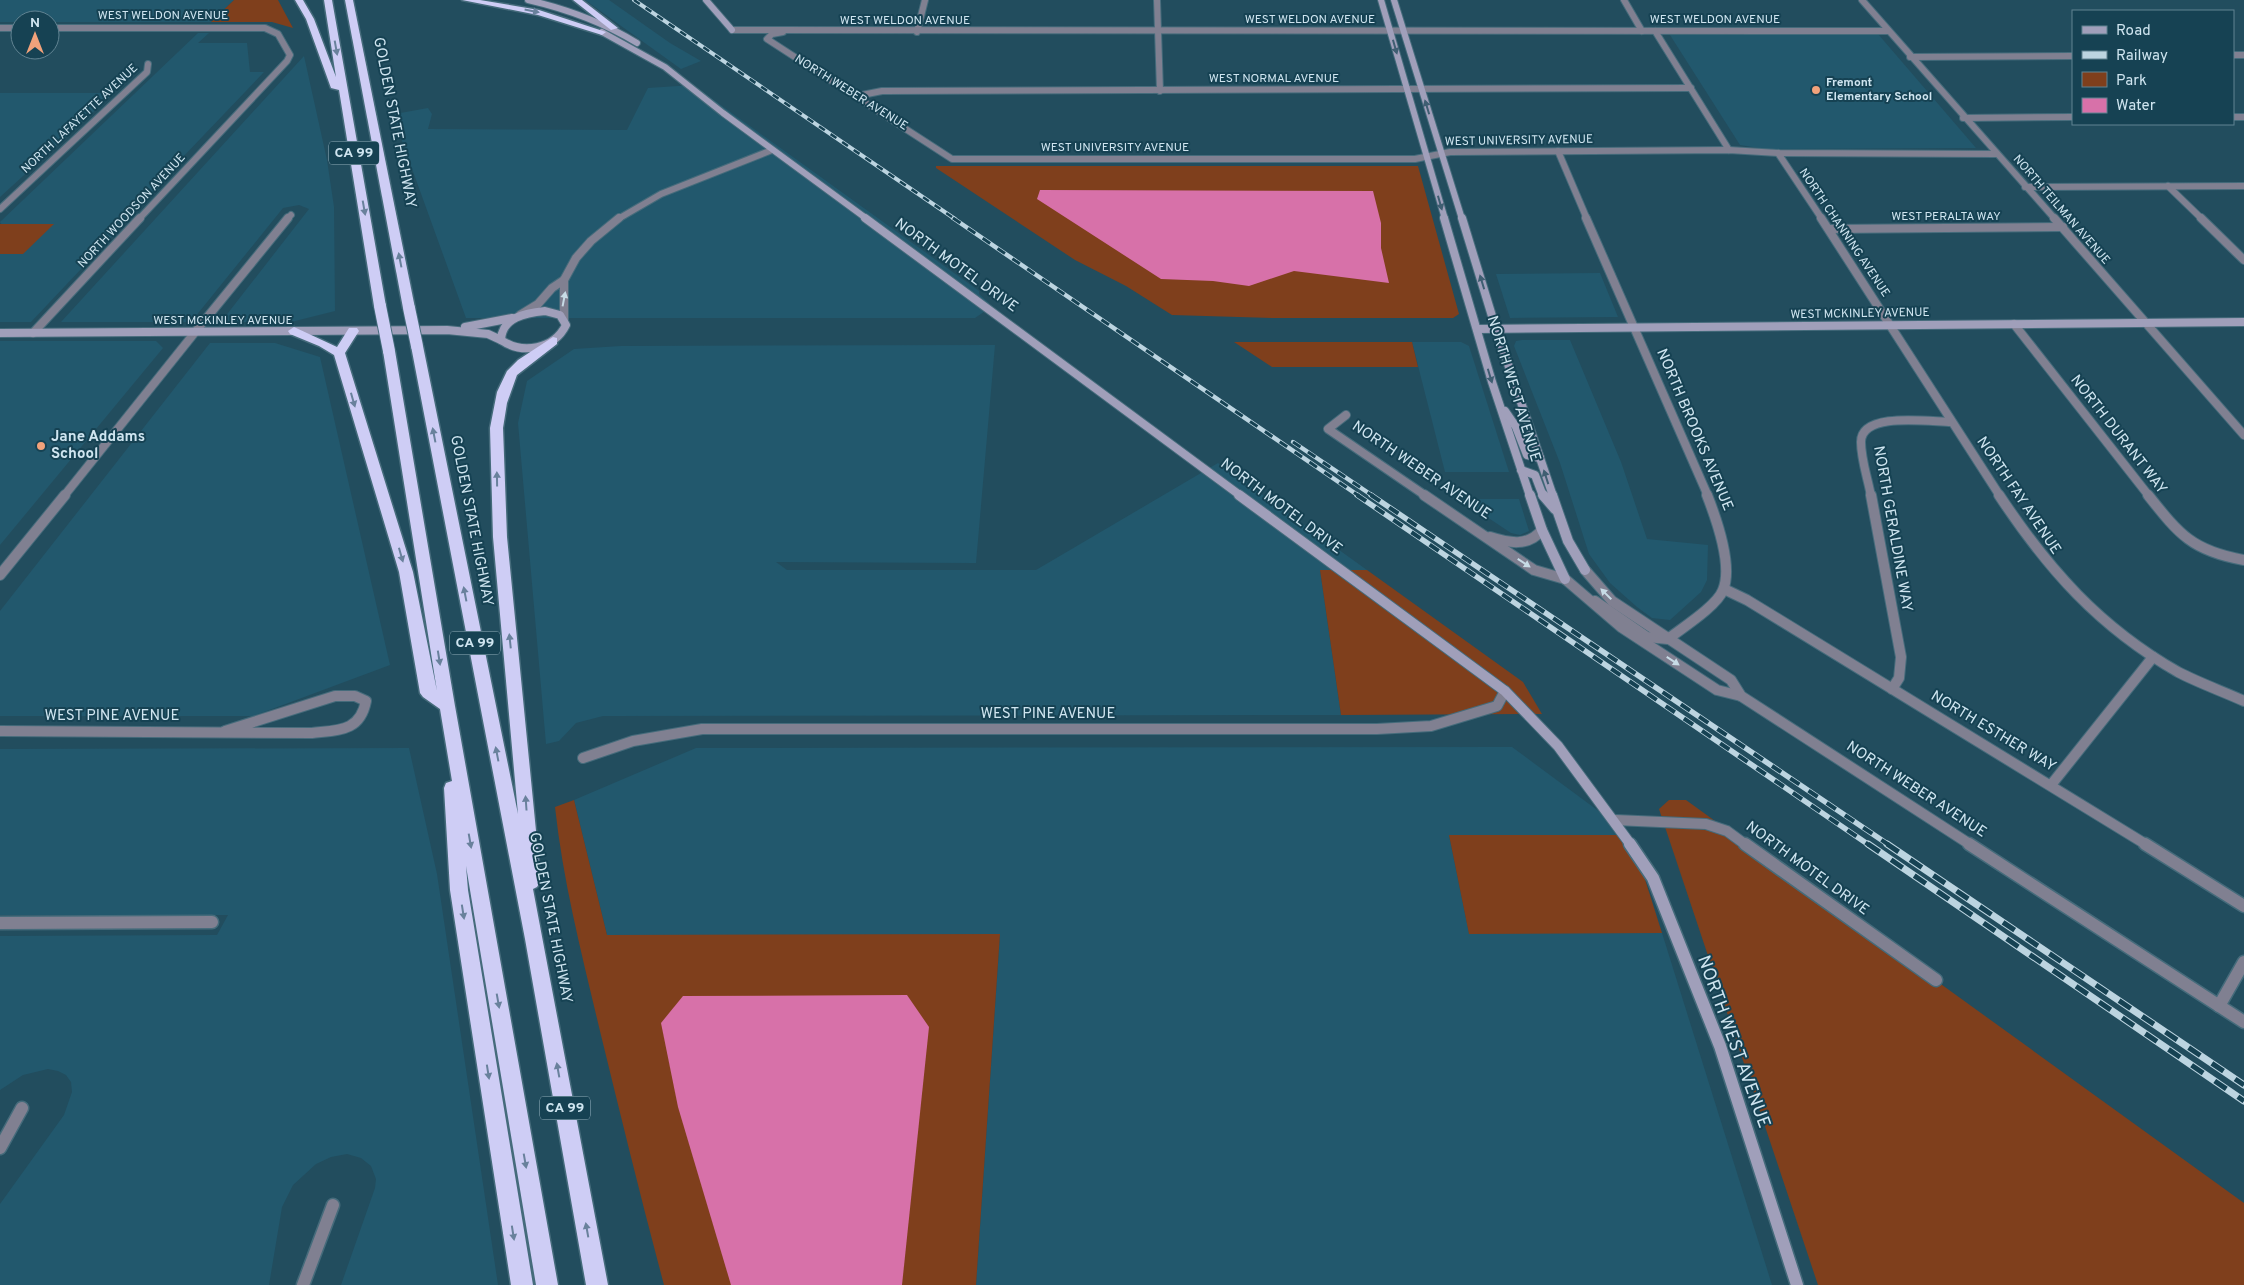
<svg xmlns="http://www.w3.org/2000/svg" width="2244" height="1285" viewBox="0 0 2244 1285" font-family="Overpass,sans-serif">
  <style>
    .built { fill: #22586d }
    .green { fill: #7f3f1c }
    .water { fill: #d771a9 }
    .lines { fill: none; stroke-linecap: round; stroke-linejoin: round }
    .minor-far3-casing { stroke: #456b7b; stroke-width: 8 }
    .minor-far2-casing { stroke: #456b7b; stroke-width: 10 }
    .minor-far1-casing { stroke: #456b7b; stroke-width: 12 }
    .minor-casing { stroke: #456b7b; stroke-width: 15 }
    .tertiary-far3-casing { stroke: #456b7b; stroke-width: 8 }
    .tertiary-far2-casing { stroke: #456b7b; stroke-width: 10 }
    .tertiary-far1-casing { stroke: #456b7b; stroke-width: 12 }
    .tertiary-casing { stroke: #456b7b; stroke-width: 15 }
    .secondary-far3-casing { stroke: #456b7b; stroke-width: 8 }
    .secondary-far2-casing { stroke: #456b7b; stroke-width: 10 }
    .secondary-far1-casing { stroke: #456b7b; stroke-width: 12 }
    .secondary-casing { stroke: #456b7b; stroke-width: 15 }
    .motorway-casing { stroke: #456b7b; stroke-width: 3 }
    .minor-far3 { stroke: #808091; stroke-width: 6 }
    .minor-far2 { stroke: #808091; stroke-width: 8 }
    .minor-far1 { stroke: #808091; stroke-width: 10 }
    .minor { stroke: #808091; stroke-width: 12 }
    .tertiary-far3 { stroke: #808091; stroke-width: 6 }
    .tertiary-far2 { stroke: #808091; stroke-width: 8 }
    .tertiary-far1 { stroke: #808091; stroke-width: 10 }
    .tertiary { stroke: #808091; stroke-width: 12 }
    .secondary-far3 { stroke: #a09fba; stroke-width: 6 }
    .secondary-far2 { stroke: #a09fba; stroke-width: 8 }
    .secondary-far1 { stroke: #a09fba; stroke-width: 10 }
    .secondary { stroke: #a09fba; stroke-width: 12 }
    .motorway { fill: #cecdf5; fill-rule: evenodd }
    .rail-far3-casing { stroke: #bcd4e0; stroke-width: 4 }
    .rail-far2-casing { stroke: #bcd4e0; stroke-width: 4.5 }
    .rail-far1-casing { stroke: #bcd4e0; stroke-width: 5.5 }
    .rail-casing { stroke: #bcd4e0; stroke-width: 7 }
    .rail-far3 { stroke: #164253; stroke-width: 2.5; stroke-dasharray: 7; stroke-linecap: butt }
    .rail-far2 { stroke: #164253; stroke-width: 3; stroke-dasharray: 9; stroke-linecap: butt }
    .rail-far1 { stroke: #164253; stroke-width: 4; stroke-dasharray: 11; stroke-linecap: butt }
    .rail { stroke: #164253; stroke-width: 5; stroke-dasharray: 14; stroke-linecap: butt }
    .motorway-bridge-casing { stroke: #456b7b; stroke-width: 14; stroke-linecap: butt }
    .motorway-bridge { stroke: #cecdf5; stroke-width: 12 }
    .oneway { fill: #69819c }
    .oneway2 { fill: #3f5e72 }
    .oneway3 { fill: #c7dbe6 }
    .poi-dot { fill: #f1a27b; stroke: #164253; stroke-width: 2 }
    .labels { text-anchor: middle; dominant-baseline: central; stroke-width: 4; stroke-linejoin: round; paint-order: stroke }
    .far-street-label { font-size: 12px; fill: #cfe5f0; stroke: #164253 }
    .far-poi-label { font-size: 12px; font-weight: bold; fill: #cfe5f0; stroke: #164253; text-anchor: start }
    .shield { fill: #164253; stroke: #98b4c1; stroke-width: 1 }
    .shield-label { font-size: 14px; font-weight: bold; fill: #cfe5f0 }
    .street-label { font-size: 15px; fill: #cfe5f0; stroke: #164253 }
    .poi-label { font-size: 15px; font-weight: bold; fill: #cfe5f0; stroke: #164253; text-anchor: start }
    .near-street-label { font-size: 18px; fill: #cfe5f0; stroke: #164253 }
  </style>
  <rect width="100%" height="100%" fill="#224d5e"/>
  <g class="built">
    <path d="M0,0H234L211,22H50V20H20V22H0Z"/>
    <path d="M585,0H609L670,43L701,61L681,69Z"/>
    <path d="M198,33H209L198,43H247L250,72H264L181,159L184,160L31,322H0V254H23L0,222Z"/>
    <path d="M1878,34L1976,148L1765,149L1740,145L1670,35Z"/>
    <path d="M304,56L327,160L334,207L335,311L291,322H221L309,209L299,205L283,208L191,322H61Z"/>
    <path d="M693,85L979,291V294L989,303L988,309L975,318H466L398,130L395,114L428,108L432,114L428,129L627,130L648,88Z"/>
    <path d="M0,93H114L0,197Z"/>
    <path d="M1600,273L1618,317L1510,318L1496,274Z"/>
    <path d="M1522,340H1570L1621,462L1647,539L1708,545L1707,580L1701,592L1670,620L1652,618L1637,607L1610,583L1589,554L1560,463L1514,346L1516,341Z"/>
    <path d="M0,341H156L163,348L0,545Z"/>
    <path d="M1412,342H1461L1469,346L1509,472H1445Z"/>
    <path d="M210,343H275L320,357L390,665L253,716H0V611Z"/>
    <path d="M995,345L976,563L776,562L787,570H1036L1218,463L1367,570H1320L1341,715L603,716L576,723L559,741L546,744L518,423L527,381L574,349L621,346Z"/>
    <path d="M1460,499H1519L1529,531L1520,535L1511,533Z"/>
    <path d="M1512,747L1631,835H1449L1469,933H1662L1772,1285H976L1000,935H607L574,800L696,748Z"/>
    <path d="M409,748L437,874L498,1285H341L375,1188L376,1179L371,1166L361,1158L347,1154L331,1157L316,1164L293,1185L282,1207L269,1285H0V1204L64,1115L72,1092L71,1082L66,1075L58,1071L48,1069L23,1075L0,1090V936L217,935L228,915H0V749Z"/>
  </g>
  <g class="green">
    <path d="M234,0H278L293,28L272,22H211Z"/>
    <path d="M936,166H1418L1459,314L1453,318H1272L1172,315L1126,286L1075,260L936,168Z"/>
    <path d="M0,224H54L23,254H0Z"/>
    <path d="M1234,342H1412L1418,367H1272Z"/>
    <path d="M1320,570H1367L1523,682L1542,714L1341,715Z"/>
    <path d="M574,800L607,935L1000,934L976,1285H664C641,1199 620,1113 599,1027C582,955 563,882 555,807Z"/>
    <path d="M1669,800H1686L2244,1203V1285H1818L1659,809Z"/>
    <path d="M1449,835H1631L1662,933L1469,934Z"/>
  </g>
  <g class="water">
    <path d="M1040,190L1373,191L1381,223V248L1389,283L1294,271L1249,286L1213,281L1161,279L1037,199Z"/>
    <path d="M907,995L929,1027L902,1285H731L678,1107L661,1023L683,996Z"/>
  </g>
  <g class="lines">
    <defs>
      <g id="minor-far3">
        <path d="M1157,0L1160,91"/>
        <path d="M1624,0L1642,31"/>
        <path d="M1862,0L2055,219"/>
        <path d="M0,28H20"/>
        <path d="M50,28H265L278,34L290,55L287,61L139,219"/>
        <path d="M732,30L1888,31"/>
        <path d="M1655,31L1729,150"/>
        <path d="M783,32L772,34L767,39L952,159H1415L1450,152L1729,150L1778,153L1997,154"/>
        <path d="M917,32L925,0"/>
        <path d="M2233,55H2244"/>
        <path d="M1910,57L2073,56"/>
        <path d="M857,96L882,91L1691,88"/>
        <path d="M2233,117H2244"/>
        <path d="M1963,118L2073,117"/>
        <path d="M1558,151L1587,219"/>
        <path d="M1778,153L1822,219"/>
        <path d="M2168,186L2202,219"/>
        <path d="M2025,187L2244,186"/>
        <path d="M0,209L147,72L148,64"/>
        <path d="M287,219L291,215"/>
      </g>
      <g id="minor-far2">
        <path d="M1586,218L1708,496"/>
        <path d="M1821,218L2000,496"/>
        <path d="M2054,218L2244,435"/>
        <path d="M2201,218L2244,260"/>
        <path d="M1829,229L2063,227"/>
        <path d="M2014,324L2149,496"/>
        <path d="M196,331L288,218"/>
        <path d="M33,333L140,218"/>
        <path d="M1346,415L1328,429L1426,496"/>
        <path d="M1871,496C1868,479 1861,460 1861,442C1861,411 1931,422 1951,422"/>
      </g>
      <g id="minor-far1">
        <path d="M1424,495L1534,570L1565,579"/>
        <path d="M1871,495L1901,657L1899,678L1892,689"/>
        <path d="M1999,495C2048,569 2099,627 2178,672C2199,683 2222,691 2244,701"/>
        <path d="M2148,495C2179,534 2192,551 2244,560"/>
        <path d="M1490,537C1509,543 1528,547 1542,530"/>
        <path d="M1724,589L1747,600L2147,845"/>
        <path d="M1595,601L1647,637L1668,639C1682,628 1717,606 1723,590C1733,566 1716,518 1707,495"/>
        <path d="M0,731L312,733C338,730 360,732 366,701L355,696H335L225,731"/>
        <path d="M583,758L633,741L702,729H1377L1431,726L1497,706L1505,691"/>
        <path d="M2051,785L2153,657"/>
        <path d="M1615,820L1706,824L1727,831L1746,845"/>
      </g>
      <g id="minor">
        <path d="M1745,844L1936,980"/>
        <path d="M2145,844L2244,906"/>
        <path d="M0,923L212,922"/>
        <path d="M2219,1006L2244,962"/>
        <path d="M0,1148L22,1108"/>
        <path d="M303,1285L333,1205"/>
      </g>
      <path id="tertiary-far3" d="M618,219L661,194L772,150"/>
      <g id="tertiary-far2">
        <path d="M564,280V320"/>
        <path d="M520,315L538,304L552,288L564,280L576,258L591,241L619,218"/>
        <path d="M64,496L196,331"/>
      </g>
      <g id="tertiary-far1">
        <path d="M1585,570L1612,601L1731,680L1741,696L1971,845"/>
        <path d="M0,575L65,495"/>
        <path d="M1565,579L1621,627L1717,690L1741,696"/>
      </g>
      <path id="tertiary" d="M1969,844L2244,1022"/>
      <g id="secondary-far3">
        <path d="M528,0C567,9 603,22 637,43"/>
        <path d="M706,0L732,30"/>
        <path d="M1381,0L1445,219"/>
        <path d="M1394,0L1462,219"/>
        <path d="M602,32L665,67L723,113L867,219"/>
      </g>
      <g id="secondary-far2">
        <path d="M865,218L1241,496"/>
        <path d="M1444,218L1492,382L1530,496"/>
        <path d="M1462,218L1496,329L1553,496"/>
        <path d="M545,311L560,315L566,325C554,349 523,355 501,340C502,317 526,313 545,311Z"/>
        <path d="M465,327L512,318"/>
        <path d="M1477,329L2244,322"/>
        <path d="M0,333L447,330L488,334L501,340"/>
        <path d="M1505,411L1516,427L1527,455L1540,458"/>
        <path d="M1521,470L1535,475L1543,496"/>
      </g>
      <g id="secondary-far1">
        <path d="M1239,495L1505,691L1558,746L1631,845"/>
        <path d="M1530,495L1542,530L1565,579"/>
        <path d="M1543,495L1555,509"/>
        <path d="M1552,495L1568,541L1585,570"/>
      </g>
      <path id="secondary" d="M1630,844L1653,878L1720,1046L1797,1285"/>
      <g id="motorway">
        <path d="M295,0H303L314,19L336,77L324,0H332L386,306L384,308H376L374,306L339,90L331,88L306,19Z"/>
        <path d="M345,0H353L415,308L409,311L403,308Z"/>
        <path d="M462,0H480L539,10L606,32L602,35L538,15Z"/>
        <path d="M573,0H582L618,28L611,30Z"/>
        <path d="M294,327L337,347L349,328H357L359,331L345,353L413,572L437,691L383,351L389,347L395,351L455,706L558,1285H536L466,866L468,890L533,1285H511L450,890L444,788L446,783L452,781L440,709L423,697L420,693L399,572L334,355L319,346L290,334L288,331Z"/>
        <path d="M553,337L557,338V344L517,375L507,403L503,428L507,537L538,851L540,882L537,887L533,889L608,1285H586L525,939L411,346L417,342L423,346L518,814L493,537L490,428L497,392L507,371L518,360Z"/>
      </g>
    </defs>
    <use href="#minor-far3" class="minor-far3-casing"/>
    <use href="#minor-far2" class="minor-far2-casing"/>
    <use href="#minor-far1" class="minor-far1-casing"/>
    <use href="#minor" class="minor-casing"/>
    <use href="#tertiary-far3" class="tertiary-far3-casing"/>
    <use href="#tertiary-far2" class="tertiary-far2-casing"/>
    <use href="#tertiary-far1" class="tertiary-far1-casing"/>
    <use href="#tertiary" class="tertiary-casing"/>
    <use href="#secondary-far3" class="secondary-far3-casing"/>
    <use href="#secondary-far2" class="secondary-far2-casing"/>
    <use href="#secondary-far1" class="secondary-far1-casing"/>
    <use href="#secondary" class="secondary-casing"/>
    <use href="#motorway" class="motorway-casing"/>
    <use href="#minor-far3" class="minor-far3"/>
    <use href="#minor-far2" class="minor-far2"/>
    <use href="#minor-far1" class="minor-far1"/>
    <use href="#minor" class="minor"/>
    <use href="#tertiary-far3" class="tertiary-far3"/>
    <use href="#tertiary-far2" class="tertiary-far2"/>
    <use href="#tertiary-far1" class="tertiary-far1"/>
    <use href="#tertiary" class="tertiary"/>
    <use href="#secondary-far3" class="secondary-far3"/>
    <use href="#secondary-far2" class="secondary-far2"/>
    <use href="#secondary-far1" class="secondary-far1"/>
    <use href="#secondary" class="secondary"/>
    <use href="#motorway" class="motorway"/>
    <defs>
      <path id="rail-far3" d="M634,0L955,219"/>
      <g id="rail-far2">
        <path d="M953,218L1359,496"/>
        <path d="M1293,442L1373,496"/>
      </g>
      <g id="rail-far1">
        <path d="M1357,495L1869,845"/>
        <path d="M1371,495L1889,845"/>
      </g>
      <g id="rail">
        <path d="M1868,844L2244,1101"/>
        <path d="M1887,844L2244,1085"/>
      </g>
    </defs>
    <use href="#rail-far3" class="rail-far3-casing"/>
    <use href="#rail-far2" class="rail-far2-casing"/>
    <use href="#rail-far1" class="rail-far1-casing"/>
    <use href="#rail" class="rail-casing"/>
    <use href="#rail-far3" class="rail-far3"/>
    <use href="#rail-far2" class="rail-far2"/>
    <use href="#rail-far1" class="rail-far1"/>
    <use href="#rail" class="rail"/>
    <defs>
      <g id="motorway-bridge">
        <path d="M380,306L389,351"/>
        <path d="M409,308L417,346"/>
      </g>
    </defs>
    <use href="#motorway-bridge" class="motorway-bridge-casing"/>
    <use href="#motorway-bridge" class="motorway-bridge"/>
  </g>
  <defs><path id="oneway-solid" d="M-6-.8H1V-3.2L6.5 0L1 3.2V.8H-6Z" transform="scale(1.25)"/></defs>
  <g class="oneway">
    <use href="#oneway-solid" transform="translate(532 11) rotate(11)"/>
    <use href="#oneway-solid" transform="translate(336 48) rotate(80)"/>
    <use href="#oneway-solid" transform="translate(364 208) rotate(80)"/>
    <use href="#oneway-solid" transform="translate(400 260) rotate(-101)"/>
    <use href="#oneway-solid" transform="translate(353 400) rotate(74)"/>
    <use href="#oneway-solid" transform="translate(434 435) rotate(-101)"/>
    <use href="#oneway-solid" transform="translate(497 479) rotate(-91)"/>
    <use href="#oneway-solid" transform="translate(401 555) rotate(74)"/>
    <use href="#oneway-solid" transform="translate(465 594) rotate(-101)"/>
    <use href="#oneway-solid" transform="translate(510 641) rotate(-96)"/>
    <use href="#oneway-solid" transform="translate(439 658) rotate(81)"/>
    <use href="#oneway-solid" transform="translate(497 754) rotate(-101)"/>
    <use href="#oneway-solid" transform="translate(526 803) rotate(-94)"/>
    <use href="#oneway-solid" transform="translate(470 841) rotate(80)"/>
    <use href="#oneway-solid" transform="translate(463 912) rotate(81)"/>
    <use href="#oneway-solid" transform="translate(498 1001) rotate(80)"/>
    <use href="#oneway-solid" transform="translate(558 1070) rotate(-100)"/>
    <use href="#oneway-solid" transform="translate(488 1072) rotate(81)"/>
    <use href="#oneway-solid" transform="translate(525 1161) rotate(80)"/>
    <use href="#oneway-solid" transform="translate(587 1230) rotate(-100)"/>
    <use href="#oneway-solid" transform="translate(513 1233) rotate(81)"/>
  </g>
  <g class="oneway2">
    <use href="#oneway-solid" transform="translate(1395 47) rotate(74)"/>
    <use href="#oneway-solid" transform="translate(1427 107) rotate(-107)"/>
    <use href="#oneway-solid" transform="translate(1440 203) rotate(74)"/>
    <use href="#oneway-solid" transform="translate(1482 282) rotate(-107)"/>
    <use href="#oneway-solid" transform="translate(1490 376) rotate(73)"/>
    <use href="#oneway-solid" transform="translate(1546 477) rotate(-108)"/>
  </g>
  <g class="oneway3">
    <use href="#oneway-solid" transform="translate(564 299) rotate(-79)"/>
    <use href="#oneway-solid" transform="translate(1524 563) rotate(33)"/>
    <use href="#oneway-solid" transform="translate(1606 594) rotate(-135)"/>
    <use href="#oneway-solid" transform="translate(1673 661) rotate(33)"/>
  </g>
  <g class="poi-dot">
    <circle cx="1816" cy="90" r="5"/>
    <circle cx="41" cy="446" r="5"/>
  </g>
  <g class="labels">
    <g class="far-street-label">
      <text x="163" y="16">WEST WELDON AVENUE</text>
      <text x="1310" y="20">WEST WELDON AVENUE</text>
      <text x="1715" y="20">WEST WELDON AVENUE</text>
      <text x="905" y="21">WEST WELDON AVENUE</text>
      <text x="1274" y="79">WEST NORMAL AVENUE</text>
      <text transform="translate(851 93) rotate(32)">NORTH WEBER AVENUE</text>
      <text transform="translate(80 119) rotate(-43)">NORTH LAFAYETTE AVENUE</text>
      <text transform="translate(1519 141) rotate(-1)">WEST UNIVERSITY AVENUE</text>
      <text x="1115" y="148">WEST UNIVERSITY AVENUE</text>
      <text transform="translate(2061 210) rotate(49)">NORTH TEILMAN AVENUE</text>
      <text transform="translate(132 211) rotate(-47)">NORTH WOODSON AVENUE</text>
      <text x="1946" y="217">WEST PERALTA WAY</text>
      <text transform="translate(1844 233) rotate(56)">NORTH CHANNING AVENUE</text>
      <text transform="translate(1860 314) rotate(-1)">WEST MCKINLEY AVENUE</text>
      <text x="223" y="321">WEST MCKINLEY AVENUE</text>
    </g>
    <g class="far-poi-label">
      <text x="1826" y="83">Fremont<tspan x="1826" dy="14">Elementary School</tspan></text>
    </g>
    <g class="shield">
      <rect x="329" y="141.5" width="50" height="23" rx="4"/>
      <rect x="450" y="631.5" width="50" height="23" rx="4"/>
      <rect x="540" y="1096.5" width="50" height="23" rx="4"/>
    </g>
    <g class="shield-label">
      <text x="354" y="153">CA 99</text>
      <text x="475" y="643">CA 99</text>
      <text x="565" y="1108">CA 99</text>
    </g>
    <g class="street-label">
      <text transform="translate(394 123) rotate(79)">GOLDEN STATE HIGHWAY</text>
      <text transform="translate(956 266) rotate(36)">NORTH MOTEL DRIVE</text>
      <text transform="translate(1513 389) rotate(73)">NORTH WEST AVENUE</text>
      <text transform="translate(1694 430) rotate(67)">NORTH BROOKS AVENUE</text>
      <text transform="translate(2118 435) rotate(52)">NORTH DURANT WAY</text>
      <text transform="translate(1421 471) rotate(34)">NORTH WEBER AVENUE</text>
      <text transform="translate(2018 496) rotate(56)">NORTH FAY AVENUE</text>
      <text transform="translate(1281 507) rotate(37)">NORTH MOTEL DRIVE</text>
      <text transform="translate(471 521) rotate(79)">GOLDEN STATE HIGHWAY</text>
      <text transform="translate(1892 529) rotate(80)">NORTH GERALDINE WAY</text>
      <text x="1048" y="714">WEST PINE AVENUE</text>
      <text x="112" y="716">WEST PINE AVENUE</text>
      <text transform="translate(1993 732) rotate(31)">NORTH ESTHER WAY</text>
      <text transform="translate(1916 790) rotate(33)">NORTH WEBER AVENUE</text>
      <text transform="translate(1807 869) rotate(36)">NORTH MOTEL DRIVE</text>
      <text transform="translate(550 918) rotate(79)">GOLDEN STATE HIGHWAY</text>
    </g>
    <g class="poi-label">
      <text x="51" y="437">Jane Addams<tspan x="51" dy="17">School</tspan></text>
    </g>
    <g class="near-street-label">
      <text transform="translate(1733 1042) rotate(70)">NORTH WEST AVENUE</text>
    </g>
  </g>
  <rect x="2072" y="10" width="162" height="115" fill="#164253" stroke="#608392"/>
  <rect x="2082" y="26" width="25" height="8" fill="#a09fba" stroke="#608392"/>
  <text x="2116" y="35" font-size="15" fill="#cfe5f0">Road</text>
  <rect x="2082" y="51" width="25" height="8" fill="#bcd4e0" stroke="#608392"/>
  <text x="2116" y="60" font-size="15" fill="#cfe5f0">Railway</text>
  <rect x="2082" y="72" width="25" height="15" fill="#7f3f1c" stroke="#608392"/>
  <text x="2116" y="85" font-size="15" fill="#cfe5f0">Park</text>
  <rect x="2082" y="98" width="25" height="15" fill="#d771a9" stroke="#608392"/>
  <text x="2116" y="110" font-size="15" fill="#cfe5f0">Water</text>
  <g transform="translate(35 35)"><circle r="24" fill="#164253" stroke="#608392"/>
  <path d="M0-4L9 19L0 12L-9 19Z" fill="#f1a27b"/>
  <text y="-8" font-size="14" font-weight="bold" text-anchor="middle" fill="#cfe5f0">N</text>
  </g>
</svg>
